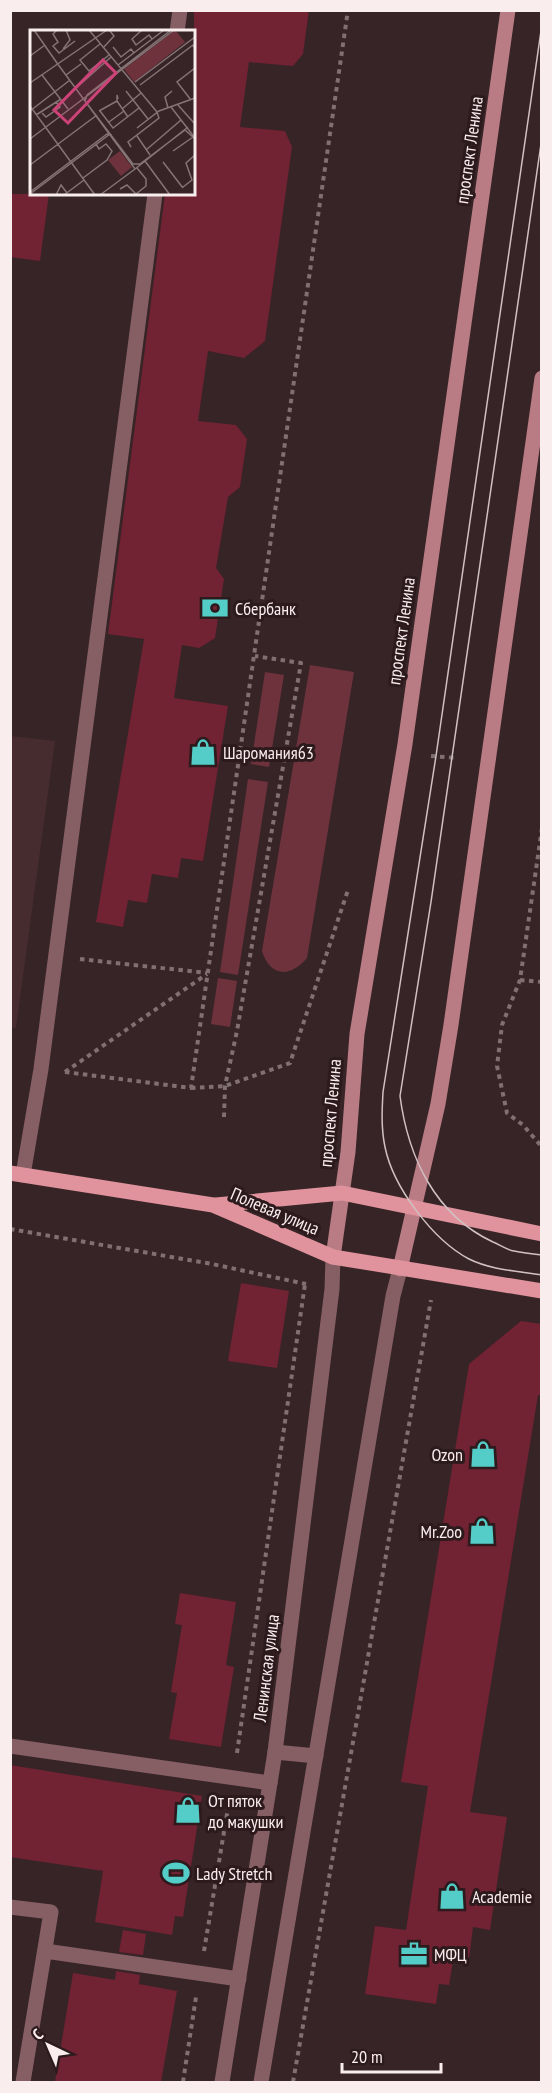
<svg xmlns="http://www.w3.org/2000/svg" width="552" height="2093" viewBox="0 0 552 2093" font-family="'PT Sans Narrow',sans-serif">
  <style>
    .built { fill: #462c2f }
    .green { fill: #6d323c }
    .building { fill: #712233 }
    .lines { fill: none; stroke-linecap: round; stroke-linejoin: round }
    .path { stroke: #807071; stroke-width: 4; stroke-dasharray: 4.5 4.5; stroke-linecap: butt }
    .service { stroke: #855f64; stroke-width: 15 }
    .minor { stroke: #855f64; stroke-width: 15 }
    .secondary { stroke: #b97c84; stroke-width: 15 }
    .primary { stroke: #e0939d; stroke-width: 15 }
    .tram { stroke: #d0c1c2; stroke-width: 1.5 }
    .labels { text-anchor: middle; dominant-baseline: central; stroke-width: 6; stroke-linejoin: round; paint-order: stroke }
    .street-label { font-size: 18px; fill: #faedee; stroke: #2c1a1d }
    .poi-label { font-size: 18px; fill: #faedee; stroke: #2c1a1d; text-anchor: start }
    .inset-road { fill: none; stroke: #857476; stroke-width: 1.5 }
    .view { fill: #cd4378; fill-opacity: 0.15; stroke: #cd4378; stroke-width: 3 }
    .inset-edge { fill: none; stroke: #faedee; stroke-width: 3 }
  </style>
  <rect width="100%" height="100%" fill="#372426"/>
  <path class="built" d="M11,736L55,741L16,1028H10Z"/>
  <g class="green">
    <path d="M310,665L354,672L307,958C290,978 270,977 262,951Z"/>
    <path d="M265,672L284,675L269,767L251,764Z"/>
    <path d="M248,779L268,782L238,975L220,972Z"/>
    <path d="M218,978L237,981L230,1027L211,1024Z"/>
  </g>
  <g class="building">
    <path d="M194,10H309L303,54L293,66L249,62L240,127L285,131L292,147L265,341L244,358L208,351L198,421L236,425L247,439L240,487L228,497L216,568L224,579L215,638L199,648L182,645L174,698L228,706L203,861L181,858L178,878L152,874L147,903L128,900L123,927L96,922L144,639L108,634L165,194H194Z"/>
    <path d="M10,194H49L40,261L10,257Z"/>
    <path d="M241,1283L289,1291L277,1368L228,1361Z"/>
    <path d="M521,1321L542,1324V1396L538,1395L470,1812L507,1817L490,1930L473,1927L469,1958L454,1955L449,1985L439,1984L436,2004L365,1994L375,1926L406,1930L428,1786L401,1782L469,1364Z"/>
    <path d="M180,1593L236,1602L226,1665L234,1667L221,1747L169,1739L177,1693L171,1692L182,1625L175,1624Z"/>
    <path d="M10,1765L202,1796L183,1917L175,1916L172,1935L95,1922L103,1871L10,1857Z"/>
    <path d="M123,1930L146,1934L143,1955L119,1952Z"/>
    <path d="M116,1971L140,1975L139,1984L177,1991L161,2082H55L73,1973L115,1980Z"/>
  </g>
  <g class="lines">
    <g class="path">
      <path d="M431,756L457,758"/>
      <path d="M542,828L520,980L502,1025L497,1066L507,1113L523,1125L542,1147"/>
      <path d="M80,959L207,973"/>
      <path d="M520,980L542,982"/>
      <path d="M65,1072L191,1088L348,10"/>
      <path d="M65,1072L207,974"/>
      <path d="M191,1088L225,1086L290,1063L348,890"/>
      <path d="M224,1117L225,1086L237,1031L301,663L255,656"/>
      <path d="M10,1229L212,1264L306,1284"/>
      <path d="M237,1753L305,1284"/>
      <path d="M204,1951L229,1802"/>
      <path d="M183,2082L196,1997"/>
      <path d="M293,2082L431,1300"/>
    </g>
    <g class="service">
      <path d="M177,32L180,10"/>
      <path d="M23,1175L41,1069L155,194"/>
      <path d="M10,1746L270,1783"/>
      <path d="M275,1752L316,1756"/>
      <path d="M10,1907L51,1912L23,2082"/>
      <path d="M45,1951L239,1979"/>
    </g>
    <g class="minor">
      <path d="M222,2082L275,1752L332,1289L333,1257"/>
      <path d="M261,2082L393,1296L400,1269"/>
    </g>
    <g class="secondary">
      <path d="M333,1257L348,1152L357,1034L405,744L508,10"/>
      <path d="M400,1269L438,1104L451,1025L542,378"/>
    </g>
    <g class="primary">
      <path d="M10,1173L213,1205L333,1257L542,1291"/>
      <path d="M216,1205L342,1193L542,1234"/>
    </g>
    <g class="tram">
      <path d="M542,24L436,756L383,1092C382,1110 381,1128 385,1147C393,1187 433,1240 469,1259C491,1270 518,1271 542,1275"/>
      <path d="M542,137L431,902L400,1096C408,1157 435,1215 493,1242C500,1245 507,1250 514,1251C523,1253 532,1254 542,1255"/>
    </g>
  </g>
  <defs>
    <symbol id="bank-bare" viewBox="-9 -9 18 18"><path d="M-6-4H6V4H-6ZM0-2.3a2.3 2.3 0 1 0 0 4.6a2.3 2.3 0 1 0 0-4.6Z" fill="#54cdc8" stroke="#2c1a1d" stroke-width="2.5" paint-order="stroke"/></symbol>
    <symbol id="shop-bare" viewBox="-9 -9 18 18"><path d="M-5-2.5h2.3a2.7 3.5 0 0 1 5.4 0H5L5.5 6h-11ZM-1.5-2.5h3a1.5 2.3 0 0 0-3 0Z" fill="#54cdc8" stroke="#2c1a1d" stroke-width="2.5" paint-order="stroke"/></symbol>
    <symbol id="stadium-bare" viewBox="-9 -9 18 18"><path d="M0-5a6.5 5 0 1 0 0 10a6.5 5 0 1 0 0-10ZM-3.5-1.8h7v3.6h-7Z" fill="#54cdc8" stroke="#2c1a1d" stroke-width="2.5" paint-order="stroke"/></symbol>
    <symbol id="office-bare" viewBox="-9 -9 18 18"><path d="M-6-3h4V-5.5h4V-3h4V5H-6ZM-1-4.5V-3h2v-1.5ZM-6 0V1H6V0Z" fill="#54cdc8" stroke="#2c1a1d" stroke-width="2.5" paint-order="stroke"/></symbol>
  </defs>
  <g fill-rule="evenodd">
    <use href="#bank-bare" x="196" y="589" width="38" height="38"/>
    <use href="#shop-bare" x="184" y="733" width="38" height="38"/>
    <use href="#shop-bare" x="464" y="1435" width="38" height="38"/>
    <use href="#shop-bare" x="463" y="1512" width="38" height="38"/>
    <use href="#shop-bare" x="169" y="1791" width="38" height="38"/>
    <use href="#stadium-bare" x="157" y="1854" width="38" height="38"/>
    <use href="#shop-bare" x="433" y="1877" width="38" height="38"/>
    <use href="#office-bare" x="395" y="1935" width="38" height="38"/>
  </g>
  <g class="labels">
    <g class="street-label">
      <text transform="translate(469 150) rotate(-82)">проспект Ленина</text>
      <text transform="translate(401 631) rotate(-82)">проспект Ленина</text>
      <text transform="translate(330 1113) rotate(-85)">проспект Ленина</text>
      <text transform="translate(275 1211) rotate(23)">Полевая улица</text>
      <text transform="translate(266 1668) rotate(-83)">Ленинская улица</text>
    </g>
    <g class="poi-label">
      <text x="235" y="608">Сбербанк</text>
      <text x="223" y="752">Шаромания63</text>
      <text x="463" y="1454" text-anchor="end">Ozon</text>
      <text x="462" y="1531" text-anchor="end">Mr.Zoo</text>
      <text x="208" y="1800">От пяток<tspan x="208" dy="21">до макушки</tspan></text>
      <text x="196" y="1873">Lady Stretch</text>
      <text x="472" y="1896">Academie</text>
      <text x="434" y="1954">МФЦ</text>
    </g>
  </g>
  <g transform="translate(30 30)">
    <rect width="165" height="165" fill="#372426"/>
    <path d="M145,0L155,12L163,6L104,52L94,39ZM90,121L102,137L91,146L78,130Z" fill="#6d323c"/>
    <path class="inset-road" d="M4,0L27,33M27,0L23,4L28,12L23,16L29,23L45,11M59,0L127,82M112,0L102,9L106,15L119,5L122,9M141,0L57,65L55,71L103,134H110L155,100L165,109M70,14L50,30L59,41L79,25M83,17L91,27L101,19L104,23M73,18L84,6L80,1M33,19L40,10L36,0M0,26L15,15M27,33L105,139L158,97M88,35L134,0M12,45L38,79M36,45L51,34M105,52L165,7M0,53L77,0M110,55L163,15L165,18M46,58L81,27M96,61L118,89M53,69L144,0M161,70L147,52L165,38M87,71L98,87M148,75L164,93M0,76L65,165M141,77L165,108M138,78L135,67L142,61M92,79L111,63M0,81L40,50M69,81L87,71V65L88,69M70,81L83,98L109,78M12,83L16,87L30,77L26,72M6,85L31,69M79,92L94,81M107,98L129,81L165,68M107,106L120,125M0,109L53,69M101,117L98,112L129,88L127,82M116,120L151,90M143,121L163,107M115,131L140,165M133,132L153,158M0,135L67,85M53,148L77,130L82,121L76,114L69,119L66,114M153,157L162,150L156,133L165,125M90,159L97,155L106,164L116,156V149L107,138M0,162L77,104L82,105M0,164L80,104M26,165L31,155L37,163M34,165L54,150M70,165L105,139"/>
    <path class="view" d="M73,30L86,43L38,93L24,80Z"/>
    <rect width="165" height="165" class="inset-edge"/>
  </g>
  <rect width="552" height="2093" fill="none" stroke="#faedee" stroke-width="24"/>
  <g transform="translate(48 2045) rotate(316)" stroke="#2c1a1d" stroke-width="4.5" paint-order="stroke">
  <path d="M0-4.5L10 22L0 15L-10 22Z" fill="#faedee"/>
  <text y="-9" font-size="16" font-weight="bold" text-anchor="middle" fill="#faedee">С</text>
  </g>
  <path d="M342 2063v9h99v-9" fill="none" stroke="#faedee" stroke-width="3"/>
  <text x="351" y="2063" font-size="18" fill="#faedee" stroke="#2c1a1d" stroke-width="4.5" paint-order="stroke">20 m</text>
</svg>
